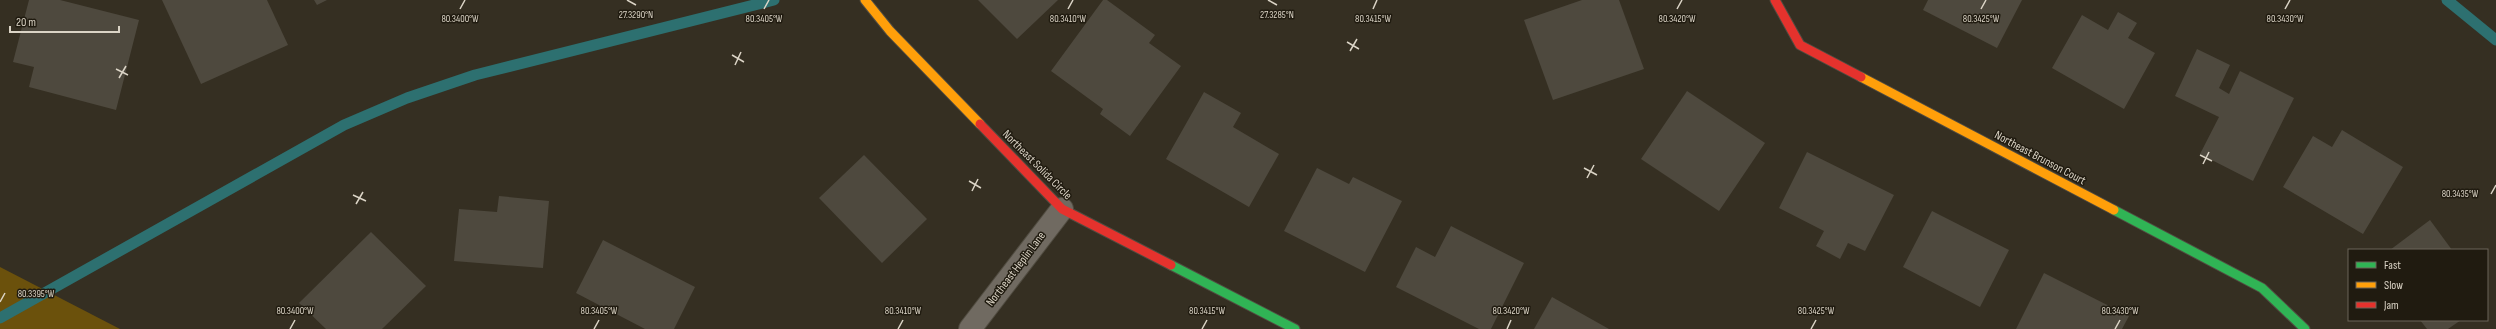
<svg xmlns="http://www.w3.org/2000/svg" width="2496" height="329" viewBox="0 0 2496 329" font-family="'Sofia Sans Condensed',sans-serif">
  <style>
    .green { fill: #6b510c }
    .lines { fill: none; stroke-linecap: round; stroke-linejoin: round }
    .stream { stroke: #2d7070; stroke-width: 11 }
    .building { fill: #4e493e }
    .street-casing { stroke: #514c41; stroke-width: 24 }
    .fast-casing { stroke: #514c41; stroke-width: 11 }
    .slow-casing { stroke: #514c41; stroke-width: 11 }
    .jam-casing { stroke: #514c41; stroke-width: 11 }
    .street { stroke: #706a61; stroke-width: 22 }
    .fast { stroke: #30b455; stroke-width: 9 }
    .slow { stroke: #ff9f0a; stroke-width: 9 }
    .jam { stroke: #e5322d; stroke-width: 9 }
    .ticks { fill: none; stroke: #dbd4c6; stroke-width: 1.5 }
    .labels { text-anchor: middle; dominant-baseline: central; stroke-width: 3; stroke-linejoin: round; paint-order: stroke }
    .street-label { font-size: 12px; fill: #dbd4c6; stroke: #201b10 }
    .ticks-label { font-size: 10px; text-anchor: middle; fill: #dbd4c6; stroke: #201b10; stroke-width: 3; stroke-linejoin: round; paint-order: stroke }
  </style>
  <rect width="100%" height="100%" fill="#352f22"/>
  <path class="green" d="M0,267L120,329H0Z"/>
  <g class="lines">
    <g class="stream">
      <path d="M2447,0L2496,40"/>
      <path d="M0,318L344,125L407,98L475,75L774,0"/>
    </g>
  </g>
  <g class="building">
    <path d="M29,0H60L139,20L116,110L29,87L34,67L13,62Z"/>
    <path d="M162,0H267L288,45L201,84Z"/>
    <path d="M314,0H327L317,5Z"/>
    <path d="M978,0H1058L1017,39Z"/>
    <path d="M1103,0H1107L1155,35L1149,43L1181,66L1130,136L1100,114L1103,109L1051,71Z"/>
    <path d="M1582,0H1619L1644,69L1553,100L1524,20Z"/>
    <path d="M1928,0H2022L1997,48L1923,10Z"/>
    <path d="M2118,12L2137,23L2128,38L2155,53L2124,109L2052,68L2082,15L2108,30Z"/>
    <path d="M2197,49L2230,65L2219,88L2229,94L2240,71L2294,98L2253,181L2200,154L2219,117L2175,96Z"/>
    <path d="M1687,91L1765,143L1719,211L1641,159Z"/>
    <path d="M1204,92L1241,113L1233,127L1279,154L1249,207L1166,159Z"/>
    <path d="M2342,130L2403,167L2363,234L2283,187L2313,136L2332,147Z"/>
    <path d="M1807,152L1894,195L1865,251L1848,243L1840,259L1816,246L1824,231L1779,208Z"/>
    <path d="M864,155L927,219L882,263L819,198Z"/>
    <path d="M1317,168L1349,184L1353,177L1402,201L1365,272L1284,231Z"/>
    <path d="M499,196L549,201L543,268L454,261L459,209L497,212Z"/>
    <path d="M1932,211L2009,250L1980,307L1903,267Z"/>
    <path d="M2430,220L2452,250H2390Z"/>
    <path d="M1451,226L1524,263L1491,329H1479L1396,287L1416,247L1435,257Z"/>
    <path d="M371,232L426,286L382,329H326L299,303Z"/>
    <path d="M603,240L695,287L674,329H645L576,293Z"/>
    <path d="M2044,273L2129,316L2122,329H2016Z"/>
    <path d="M1552,297L1609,329H1534Z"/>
    <path d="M2420,320H2461L2448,329H2427Z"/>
  </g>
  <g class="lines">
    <defs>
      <path id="street" d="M970,329L1062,209"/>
      <g id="fast">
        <path d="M2114,210L2262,288L2305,329"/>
        <path d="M1171,265L1295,329"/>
      </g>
      <g id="slow">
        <path d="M865,0L890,31L980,124"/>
        <path d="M1861,77L2114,210"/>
      </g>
      <g id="jam">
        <path d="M1775,0L1800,45L1861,77"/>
        <path d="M980,124L1062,209L1171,265"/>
      </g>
    </defs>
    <use href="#street" class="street-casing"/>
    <use href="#fast" class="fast-casing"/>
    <use href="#slow" class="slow-casing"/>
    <use href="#jam" class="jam-casing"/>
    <use href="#street" class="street"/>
    <use href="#fast" class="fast"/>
    <use href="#slow" class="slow"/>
    <use href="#jam" class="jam"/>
  </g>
  <path class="ticks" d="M627,0L636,5M1268,0L1277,5M460,9L465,0M764,9L769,0M1068,9L1073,0M1373,9L1377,0M1677,9L1682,0M1981,9L1986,0M2285,9L2290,0M1347,42L1359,49M1350,51L1357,39M732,55L744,62M735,65L741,52M116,69L128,75M119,78L126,66M2200,155L2212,161M2203,164L2209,152M1584,168L1597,175M1587,178L1594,165M969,181L981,188M972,191L978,179M2491,194L2496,185M353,195L366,201M356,204L363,192M0,302L5,293M290,329L295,320M594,329L599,320M898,329L903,320M1202,329L1207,320M1507,329L1511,320M1811,329L1816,320M2115,329L2120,320"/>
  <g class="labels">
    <g class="street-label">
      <text transform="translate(2040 158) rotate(28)">Northeast Brunson Court</text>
      <text transform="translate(1037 165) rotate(45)">Northeast Solida Circle</text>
      <text transform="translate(1016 269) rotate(-53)">Northeast Heplin Lane</text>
    </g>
  </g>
  <g class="ticks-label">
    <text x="636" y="18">27.3290°N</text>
    <text x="1277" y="18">27.3285°N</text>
    <text x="460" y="22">80.3400°W</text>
    <text x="764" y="22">80.3405°W</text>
    <text x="1068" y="22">80.3410°W</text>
    <text x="1373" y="22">80.3415°W</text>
    <text x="1677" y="22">80.3420°W</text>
    <text x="1981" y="22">80.3425°W</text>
    <text x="2285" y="22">80.3430°W</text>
    <text x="2460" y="197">80.3435°W</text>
    <text x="36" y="297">80.3395°W</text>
    <text x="295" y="314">80.3400°W</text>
    <text x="599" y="314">80.3405°W</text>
    <text x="903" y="314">80.3410°W</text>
    <text x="1207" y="314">80.3415°W</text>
    <text x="1511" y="314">80.3420°W</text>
    <text x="1816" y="314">80.3425°W</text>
    <text x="2120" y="314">80.3430°W</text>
  </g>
  <rect x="2348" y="249" width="140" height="72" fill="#201b10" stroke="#6b6559"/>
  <rect x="2356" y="262" width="20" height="6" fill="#30b455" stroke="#6b6559"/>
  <text x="2384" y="269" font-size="12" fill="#dbd4c6">Fast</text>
  <rect x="2356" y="282" width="20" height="6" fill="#ff9f0a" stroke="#6b6559"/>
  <text x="2384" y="289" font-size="12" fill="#dbd4c6">Slow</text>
  <rect x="2356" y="302" width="20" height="6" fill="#e5322d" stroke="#6b6559"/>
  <text x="2384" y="309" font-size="12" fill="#dbd4c6">Jam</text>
  <path d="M10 26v6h109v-6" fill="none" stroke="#dbd4c6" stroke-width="2"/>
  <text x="16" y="26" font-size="12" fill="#dbd4c6" stroke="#201b10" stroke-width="3" paint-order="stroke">20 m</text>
</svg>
